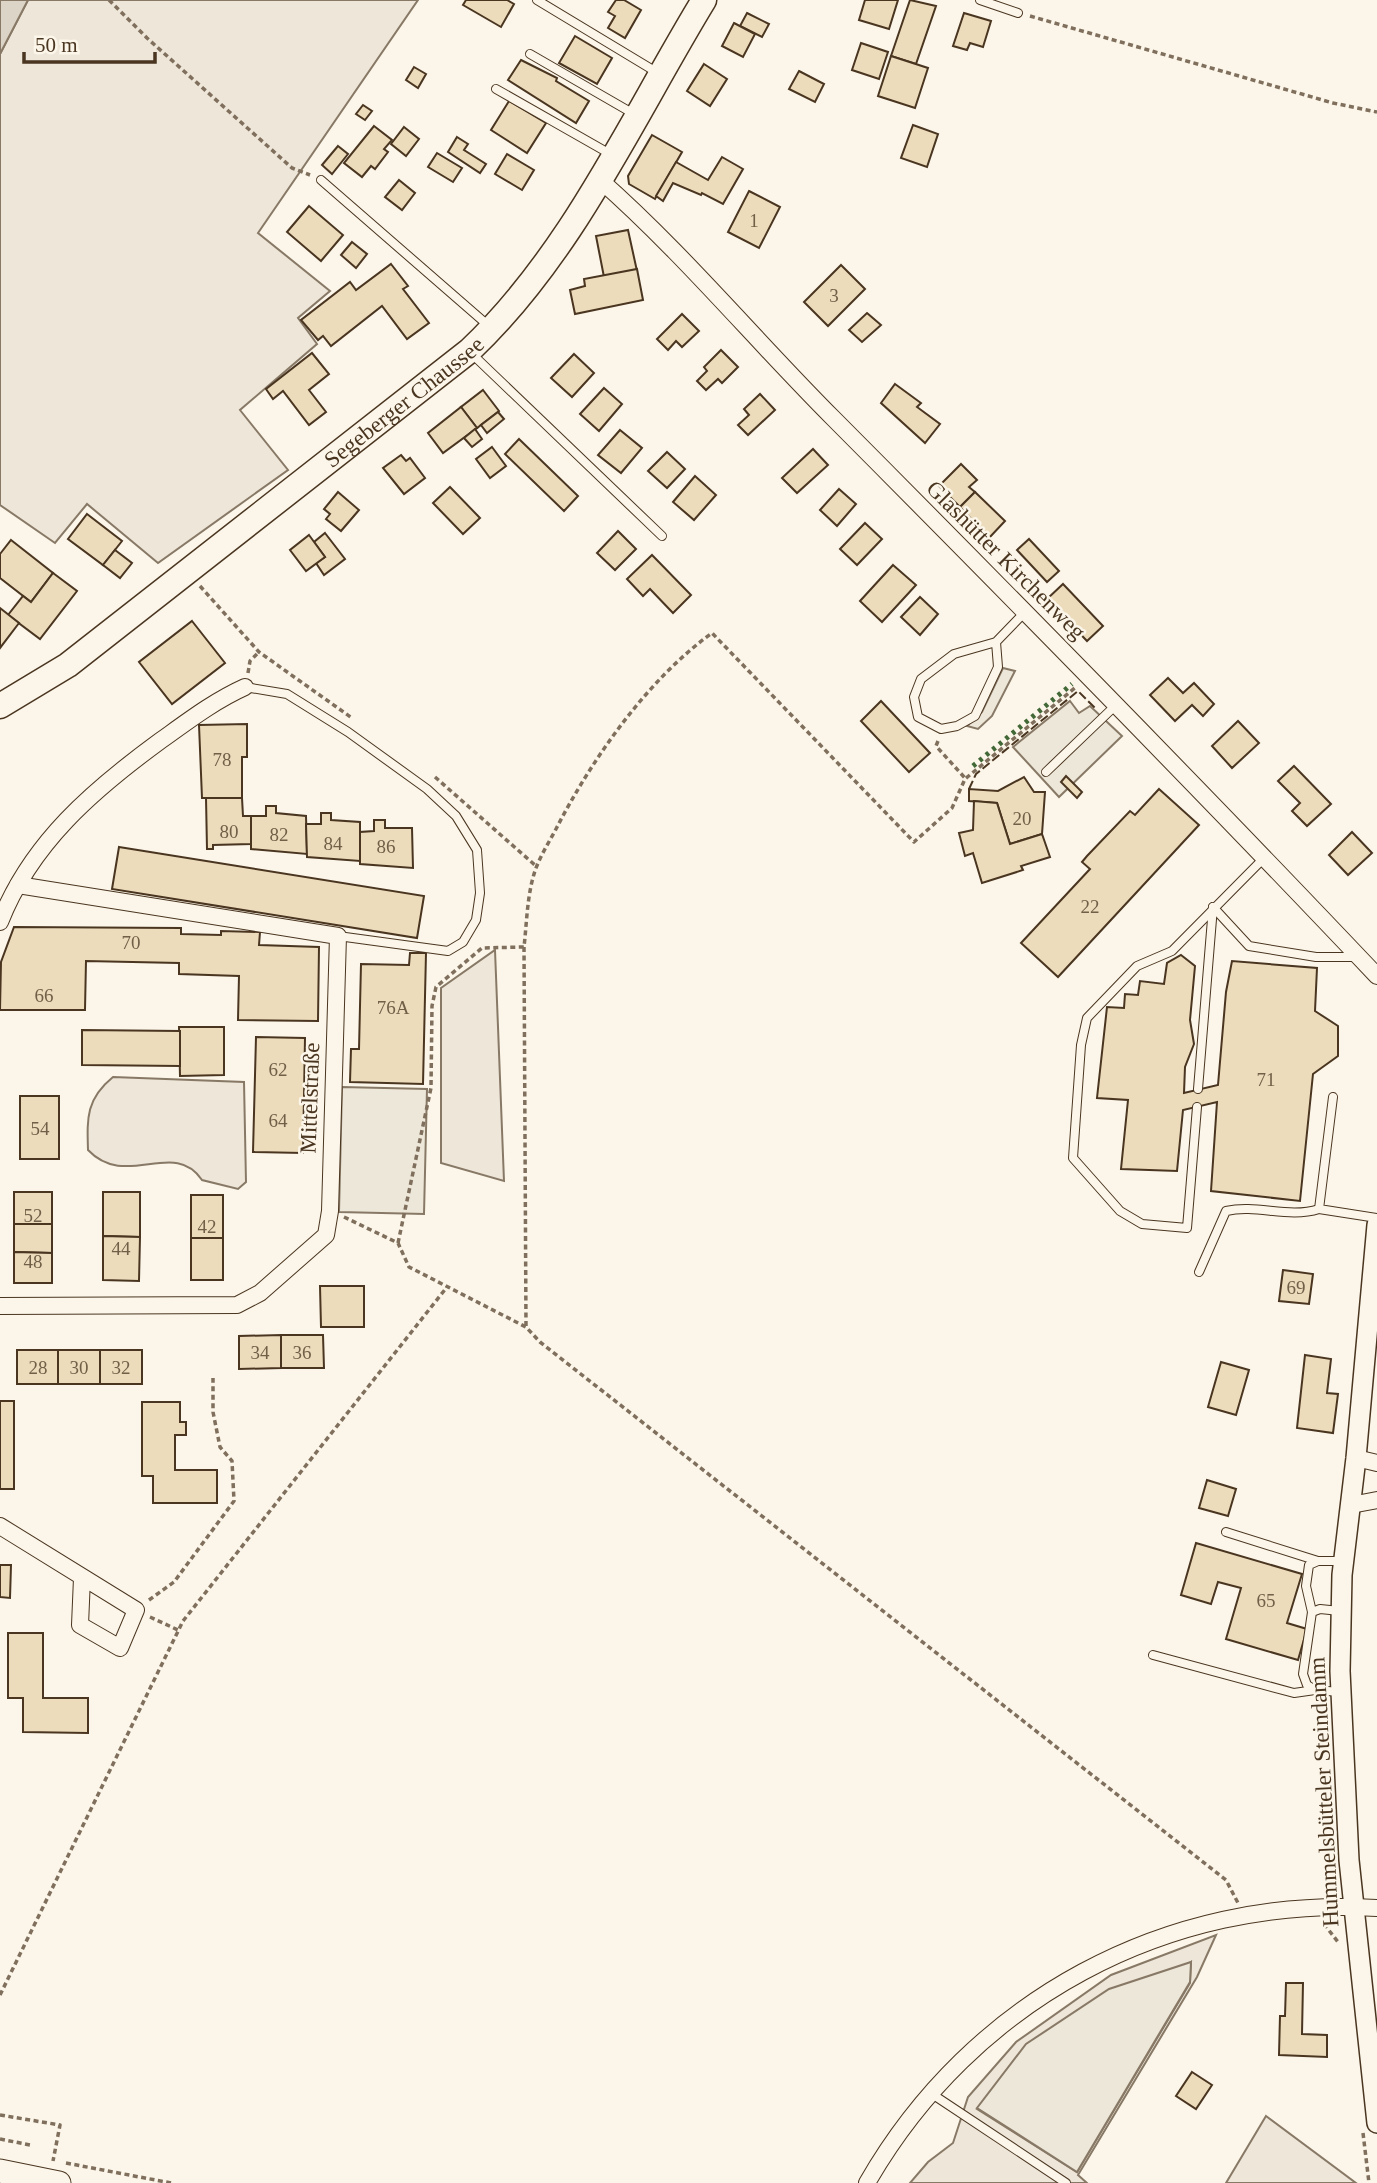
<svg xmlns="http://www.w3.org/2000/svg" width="1377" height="2183" viewBox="0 0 1377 2183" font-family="Georgia,serif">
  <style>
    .green { fill: #ede6d9; stroke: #887966; stroke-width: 2; fill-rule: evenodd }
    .parking { fill: #ede7d9; stroke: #887966; stroke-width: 2 }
    .water { fill: #dcd4c6; stroke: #887966; stroke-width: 2 }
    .building { fill: #ecdcbc; stroke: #4a3520; stroke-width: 2 }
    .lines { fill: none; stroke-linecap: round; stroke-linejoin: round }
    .service-casing { stroke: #4a3520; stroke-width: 10 }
    .minor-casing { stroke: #4a3520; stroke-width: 18 }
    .tertiary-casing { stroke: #4a3520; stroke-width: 22 }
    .secondary-casing { stroke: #4a3520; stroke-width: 25 }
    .primary-casing { stroke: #4a3520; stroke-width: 27 }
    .path { stroke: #7f6f5c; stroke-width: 3.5; stroke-dasharray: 5 3.5; stroke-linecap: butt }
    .service { stroke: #fbf6e9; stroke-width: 8 }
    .minor { stroke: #fbf6e9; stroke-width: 16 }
    .tertiary { stroke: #fbf6e9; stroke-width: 19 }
    .secondary { stroke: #fbf6e9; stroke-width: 23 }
    .primary { stroke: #fbf6e9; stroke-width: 24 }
    .hedge { stroke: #436837; stroke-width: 5; stroke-dasharray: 3.5 5; stroke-linecap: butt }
    .fence { stroke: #4a3520; stroke-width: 2; stroke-dasharray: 9 3.5; stroke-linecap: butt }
    .labels { text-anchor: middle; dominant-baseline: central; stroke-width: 5; stroke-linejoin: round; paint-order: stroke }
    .number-label { font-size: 19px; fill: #725f47 }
    .street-label { font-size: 23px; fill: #4a3520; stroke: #fbf6e9 }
  </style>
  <rect width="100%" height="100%" fill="#fbf6e9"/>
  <g class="green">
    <path d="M28,0H418L258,233L330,291L298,318L317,344L240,410L288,470L158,563L87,504L55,543L0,505V54Z"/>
    <path d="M495,950L504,1181L441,1163V988Z"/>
    <path d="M113,1077L244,1082L246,1182L238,1189L202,1180C174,1138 126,1190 88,1150C87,1118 86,1099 113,1077Z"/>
    <path d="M1216,1935L1197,1977L1078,2175L1087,2183H910L928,2162L953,2143L968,2097L1016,2042L1111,1975ZM1191,1962L1190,1983L1077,2172L977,2109Z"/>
    <path d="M1266,2116L1356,2183H1226Z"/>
  </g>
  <g class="parking">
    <path d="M1003,668L1015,671L992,716L978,729L967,726L982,712Z"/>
    <path d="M1070,701L1079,713L1090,706L1122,736L1059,797L1013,747Z"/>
    <path d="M342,1087L427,1089L424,1214L339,1212Z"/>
    <path d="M1191,1962L1190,1982L1077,2172L977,2108L1026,2044L1109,1989Z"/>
  </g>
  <path class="water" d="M0,0H28L0,54Z"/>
  <g class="building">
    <path d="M466,0H507L514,4L501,27L463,5Z"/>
    <path d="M616,0H624L641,10L625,38L608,28L615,16L608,12Z"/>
    <path d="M865,0H898L889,29L859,20Z"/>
    <path d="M910,0L936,6L916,64L891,56Z"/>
    <path d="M747,13L769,24L762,37L740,26Z"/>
    <path d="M964,13L991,21L983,47L970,43L967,50L953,46Z"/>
    <path d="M734,23L755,34L743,57L722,46Z"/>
    <path d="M575,36L612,58L597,84L559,63Z"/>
    <path d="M861,43L888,52L879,79L852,70Z"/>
    <path d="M891,56L928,68L915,108L878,96Z"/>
    <path d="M521,60L557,78L556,81L589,101L576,123L508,80Z"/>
    <path d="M704,64L727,79L710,106L687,91Z"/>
    <path d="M414,67L426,74L418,88L406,80Z"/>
    <path d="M799,71L824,84L815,102L789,89Z"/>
    <path d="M509,101L546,123L527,153L491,130Z"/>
    <path d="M363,105L372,111L365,120L356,114Z"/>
    <path d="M913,125L938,134L927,167L901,158Z"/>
    <path d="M374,126L392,140L384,149L388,152L375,169L371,166L362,177L344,163Z"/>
    <path d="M404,127L419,139L406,156L391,144Z"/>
    <path d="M652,135L682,152L655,199L629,184L628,176Z"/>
    <path d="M457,137L468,144L464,150L486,164L480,173L448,152Z"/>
    <path d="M338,146L348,154L332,174L322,165Z"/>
    <path d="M437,153L462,168L453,182L428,167Z"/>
    <path d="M507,154L534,170L522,190L495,174Z"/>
    <path d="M722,157L743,169L723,204L702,193L701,195L673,183L663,201L656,196L676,162L708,180Z"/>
    <path d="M399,180L415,193L402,210L385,197Z"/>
    <path d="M749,191L780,207L759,248L728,232Z"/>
    <path d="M309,206L343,235L321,261L287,232Z"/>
    <path d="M628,230L637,271L604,277L596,236Z"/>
    <path d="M352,242L367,254L356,268L341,255Z"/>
    <path d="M391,264L408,286L403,289L429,323L407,339L382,306L331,346L323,336L318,340L301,320L350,282L356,290Z"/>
    <path d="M841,265L865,289L828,326L804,302Z"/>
    <path d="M637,269L643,300L575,314L570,290L585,286L584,279Z"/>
    <path d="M867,313L881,325L862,342L849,330Z"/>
    <path d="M682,314L699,331L682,347L676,341L668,350L657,339Z"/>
    <path d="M721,350L738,367L722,383L718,379L706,390L697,381L707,371L704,367Z"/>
    <path d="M312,353L329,374L309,390L326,412L309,425L283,391L273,399L266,389Z"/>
    <path d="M574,354L594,373L572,397L551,378Z"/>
    <path d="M895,384L921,403L917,407L940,424L925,443L881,403Z"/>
    <path d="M604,388L622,404L599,431L580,414Z"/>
    <path d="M483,390L499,411L477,428L461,407Z"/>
    <path d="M760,394L775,410L748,435L738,425L749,415L744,409Z"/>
    <path d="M461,407L477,428L443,453L428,433Z"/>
    <path d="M498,412L504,419L487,433L481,425Z"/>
    <path d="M475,429L482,439L472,447L464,438Z"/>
    <path d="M620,430L642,448L621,473L598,455Z"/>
    <path d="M519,439L578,496L564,511L505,454Z"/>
    <path d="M492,447L506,466L490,478L476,459Z"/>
    <path d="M813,449L828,465L797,493L782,478Z"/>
    <path d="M667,452L685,469L667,488L648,471Z"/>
    <path d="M401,455L406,461L410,458L425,478L404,494L383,468Z"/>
    <path d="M961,464L977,480L969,487L975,492L960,507L939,486Z"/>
    <path d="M695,476L716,495L694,520L673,502Z"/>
    <path d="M450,487L480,518L463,534L433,503Z"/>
    <path d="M839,489L856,504L837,526L820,510Z"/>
    <path d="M338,492L359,510L341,531L326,519L330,514L324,509Z"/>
    <path d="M975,492L1005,521L989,538L960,507Z"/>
    <path d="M87,514L122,541L103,565L68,539Z"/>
    <path d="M865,523L882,539L857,565L840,549Z"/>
    <path d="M618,531L636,549L615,570L597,553Z"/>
    <path d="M325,533L345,559L324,575L316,563L325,557L314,542Z"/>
    <path d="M309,535L325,557L306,571L290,550Z"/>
    <path d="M1029,539L1059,571L1047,582L1017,550Z"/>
    <path d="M11,540L53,573L31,602L0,578V554Z"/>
    <path d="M115,550L132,563L120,578L103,565Z"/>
    <path d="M652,555L691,595L673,613L650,589L643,596L627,579Z"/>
    <path d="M893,565L916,585L882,622L860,601Z"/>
    <path d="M53,573L77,591L40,639L8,615L23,596L31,602Z"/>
    <path d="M1063,584L1103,626L1087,641L1047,599Z"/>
    <path d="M920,597L938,614L920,635L901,617Z"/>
    <path d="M0,608L19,623L0,648Z"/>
    <path d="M192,621L225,663L172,704L139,662Z"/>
    <path d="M1168,678L1183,693L1194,683L1214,704L1203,716L1192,705L1175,721L1150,695Z"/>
    <path d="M881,701L930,753L909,772L861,721Z"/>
    <path d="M1238,721L1259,743L1232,768L1212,746Z"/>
    <path d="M247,724V757H242V798H202L199,725Z"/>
    <path d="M1294,766L1331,804L1307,826L1292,811L1300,803L1278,781Z"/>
    <path d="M1066,776L1082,792L1077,798L1061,782Z"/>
    <path d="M1024,777L1034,792H1045L1042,834L1010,844L997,803L969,801V789L998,791Z"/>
    <path d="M1159,789L1199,825L1058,977L1021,943L1090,869L1082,862L1087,856L1130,811L1135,815Z"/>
    <path d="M206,798H242L243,816H251V844L213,845V849H207Z"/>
    <path d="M974,801L997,803L1010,844L1042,834L1050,857L1021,866L1023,870L982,883L973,853L965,856L959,833L973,830Z"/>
    <path d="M266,806H276V813L306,816L307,854L251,849V816H266Z"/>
    <path d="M321,813H331V820L360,822V861L307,857L306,824H321Z"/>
    <path d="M374,820H385V828H412L413,868L360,864V832L374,831Z"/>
    <path d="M1352,832L1372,853L1348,875L1329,855Z"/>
    <path d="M119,847L424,896L417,938L112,889Z"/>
    <path d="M14,927L181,928V934L221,935V931L260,932L259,945L319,947L318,1021L238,1020L239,976L179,974V963L86,961L85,1010H0L1,962Z"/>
    <path d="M410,953H426L423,1084L350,1082L351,1049H359L361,964L409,965Z"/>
    <path d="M1181,955L1195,966L1190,1020L1194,1044L1185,1067L1184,1093L1218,1085L1226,992L1232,961L1317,968L1315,1011L1338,1026V1056L1313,1074L1300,1201L1211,1191L1217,1102L1183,1110L1177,1171L1121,1169L1128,1100L1097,1098L1107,1007L1124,1008L1125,994L1138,995L1140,981L1164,984L1167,963Z"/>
    <path d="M179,1027H224V1075L180,1076Z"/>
    <path d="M82,1030L180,1031V1066L82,1065Z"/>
    <path d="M256,1037L305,1038L303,1153L253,1152Z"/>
    <rect x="20" y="1096" width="39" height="63"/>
    <rect x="14" y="1192" width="38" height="32"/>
    <path d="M103,1192H140V1237L103,1236Z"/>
    <rect x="191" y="1195" width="32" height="43"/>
    <path d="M14,1224H52V1253L14,1252Z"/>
    <path d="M103,1236L140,1237L139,1281L103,1280Z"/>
    <rect x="191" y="1238" width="32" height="42"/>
    <path d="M14,1252L52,1253V1283H14Z"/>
    <path d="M1283,1270L1313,1274L1309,1304L1279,1301Z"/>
    <path d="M320,1286H364V1327H321Z"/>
    <path d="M281,1335V1368L239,1369V1336Z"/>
    <path d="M281,1335H323L324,1368H281Z"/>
    <rect x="17" y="1350" width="41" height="34"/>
    <rect x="58" y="1350" width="42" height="34"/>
    <rect x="100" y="1350" width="42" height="34"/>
    <path d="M1305,1355L1331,1359L1327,1393L1338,1394L1333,1433L1297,1428Z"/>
    <path d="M1221,1362L1249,1370L1236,1415L1208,1407Z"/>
    <rect x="0" y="1401" width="14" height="88"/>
    <path d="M142,1402H180V1422H186V1435H175V1470H217V1503H153V1476H142Z"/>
    <path d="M1207,1480L1236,1489L1228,1516L1199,1508Z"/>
    <path d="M1196,1543L1302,1574L1287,1623L1307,1629L1298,1660L1226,1639L1241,1588L1218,1582L1211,1604L1181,1595Z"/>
    <path d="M0,1565H11L10,1598L0,1597Z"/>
    <path d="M8,1633H43V1698H88V1733L23,1732V1698H8Z"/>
    <path d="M1286,1983H1303L1302,2034L1327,2035V2057L1279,2055L1280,2016H1285Z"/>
    <path d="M1192,2072L1212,2085L1196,2109L1176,2096Z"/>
  </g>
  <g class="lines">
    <defs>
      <g id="service">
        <path d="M537,0L658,73"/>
        <path d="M980,0L1018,13"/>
        <path d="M530,54L634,114"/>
        <path d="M496,89L612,155"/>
        <path d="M321,180L490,327"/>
        <path d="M471,353L662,536"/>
        <path d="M996,642L998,667L975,716L957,726L941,729L918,717L914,697L921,679L954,654L996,642L1025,612"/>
        <path d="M245,687L287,694L348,732L427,789L456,816L477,850L480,893L476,920L463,942L448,951L338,936"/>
        <path d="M1046,772L1116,705"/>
        <path d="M1213,907L1249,946L1316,957H1355"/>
        <path d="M1198,1089L1213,907"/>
        <path d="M1333,1097L1319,1209L1377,1218"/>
        <path d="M1197,1107L1187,1228L1142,1224L1120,1211L1073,1158L1081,1045L1087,1018L1137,966L1172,951L1264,858"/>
        <path d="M1199,1272L1226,1211C1258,1204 1288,1219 1319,1209"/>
        <path d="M1226,1532L1318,1561"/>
        <path d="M1340,1611L1320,1609L1312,1612L1303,1674L1307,1685L1315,1690L1340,1692"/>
        <path d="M1312,1612L1306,1586L1309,1565L1318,1561H1344"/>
        <path d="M1153,1655L1294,1693L1315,1690"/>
        <path d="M932,2094L1066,2183"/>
      </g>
      <g id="minor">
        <path d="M599,179C683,253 755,340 834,419C1017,603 1199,788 1377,976"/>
        <path d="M0,922C31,843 93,790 160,741C188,721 214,701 245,687"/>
        <path d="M0,1306L237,1305L260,1293L326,1235L330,1211L338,936L18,885"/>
        <path d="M1356,1458L1377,1463"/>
        <path d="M1351,1505L1377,1500"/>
        <path d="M0,1526L136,1610L120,1648L80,1625L82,1578"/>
        <path d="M867,2183C972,2000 1167,1895 1377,1908"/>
      </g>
      <path id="tertiary" d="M1377,1225L1356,1458L1342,1575L1340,1671L1349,1860L1377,2123"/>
      <path id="secondary" d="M0,2171L59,2183"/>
      <g id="primary">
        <path id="s1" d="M0,706L68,665L469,351C572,254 632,118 704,0"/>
      </g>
    </defs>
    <use href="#service" class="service-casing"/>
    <use href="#minor" class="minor-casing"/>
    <use href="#tertiary" class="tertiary-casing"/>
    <use href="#secondary" class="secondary-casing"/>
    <use href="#primary" class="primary-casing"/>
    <g class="path">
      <path d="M109,0L147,38L292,168L310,175"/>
      <path d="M1030,16L1333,103L1377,112"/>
      <path d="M200,586L259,652L352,718"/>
      <path d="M248,673L250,661L259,652"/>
      <path d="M938,741L936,746L965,778"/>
      <path d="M435,777L536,866"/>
      <path d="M524,947L526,1327"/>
      <path d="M344,1217L398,1243L409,1267L526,1327L540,1342L1226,1880L1238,1903"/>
      <path d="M398,1243L431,1088L432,1006L436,987L482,948L524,947C527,921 527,893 536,868C541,855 549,842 556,829C592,759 647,680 712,633L914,842L952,808L965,779L1076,687"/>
      <path d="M149,1600L174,1582L234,1501L232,1461L220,1447L213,1412V1378"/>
      <path d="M150,1617L178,1630"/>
      <path d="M1324,1924L1338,1942"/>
      <path d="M0,1995L183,1621L447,1287"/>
      <path d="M0,2115L60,2125L53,2161"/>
      <path d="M1363,2133L1369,2183"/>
      <path d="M0,2139L30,2145"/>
      <path d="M66,2163L171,2183"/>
    </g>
    <use href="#service" class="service"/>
    <use href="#minor" class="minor"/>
    <use href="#tertiary" class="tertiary"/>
    <use href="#secondary" class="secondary"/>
    <use href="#primary" class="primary"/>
    <path class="hedge" d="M973,766L1072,684"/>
    <path class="fence" d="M969,789L976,774L1078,691L1095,708"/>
  </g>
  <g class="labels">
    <g class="number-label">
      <text x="754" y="220">1</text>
      <text x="834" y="295">3</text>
      <text x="222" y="759">78</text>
      <text x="1022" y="818">20</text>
      <text x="229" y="831">80</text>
      <text x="279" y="834">82</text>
      <text x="333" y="843">84</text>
      <text x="386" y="846">86</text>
      <text x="1090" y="906">22</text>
      <text x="131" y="942">70</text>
      <text x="44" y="995">66</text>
      <text x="393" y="1007">76A</text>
      <text x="278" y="1069">62</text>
      <text x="1266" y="1079">71</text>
      <text x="278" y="1120">64</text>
      <text x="40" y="1128">54</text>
      <text x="33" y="1215">52</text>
      <text x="207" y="1226">42</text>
      <text x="121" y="1248">44</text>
      <text x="33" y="1261">48</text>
      <text x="1296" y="1287">69</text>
      <text x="260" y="1352">34</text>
      <text x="302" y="1352">36</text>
      <text x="38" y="1367">28</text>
      <text x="79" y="1367">30</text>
      <text x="121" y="1367">32</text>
      <text x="1266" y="1600">65</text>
    </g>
    <g class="street-label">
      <text stroke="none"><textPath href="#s1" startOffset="506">Segeberger Chaussee</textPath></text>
      <text transform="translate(1006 560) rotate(45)">Glashütter Kirchenweg</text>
      <text transform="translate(310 1098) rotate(-88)">Mittelstraße</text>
      <text transform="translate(1324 1792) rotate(-93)">Hummelsbütteler Steindamm</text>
    </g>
  </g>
  <path d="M24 52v10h131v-10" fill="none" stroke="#4a3520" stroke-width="3.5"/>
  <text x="35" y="52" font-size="21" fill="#4a3520" stroke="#fbf6e9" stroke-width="5" paint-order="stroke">50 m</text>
</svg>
